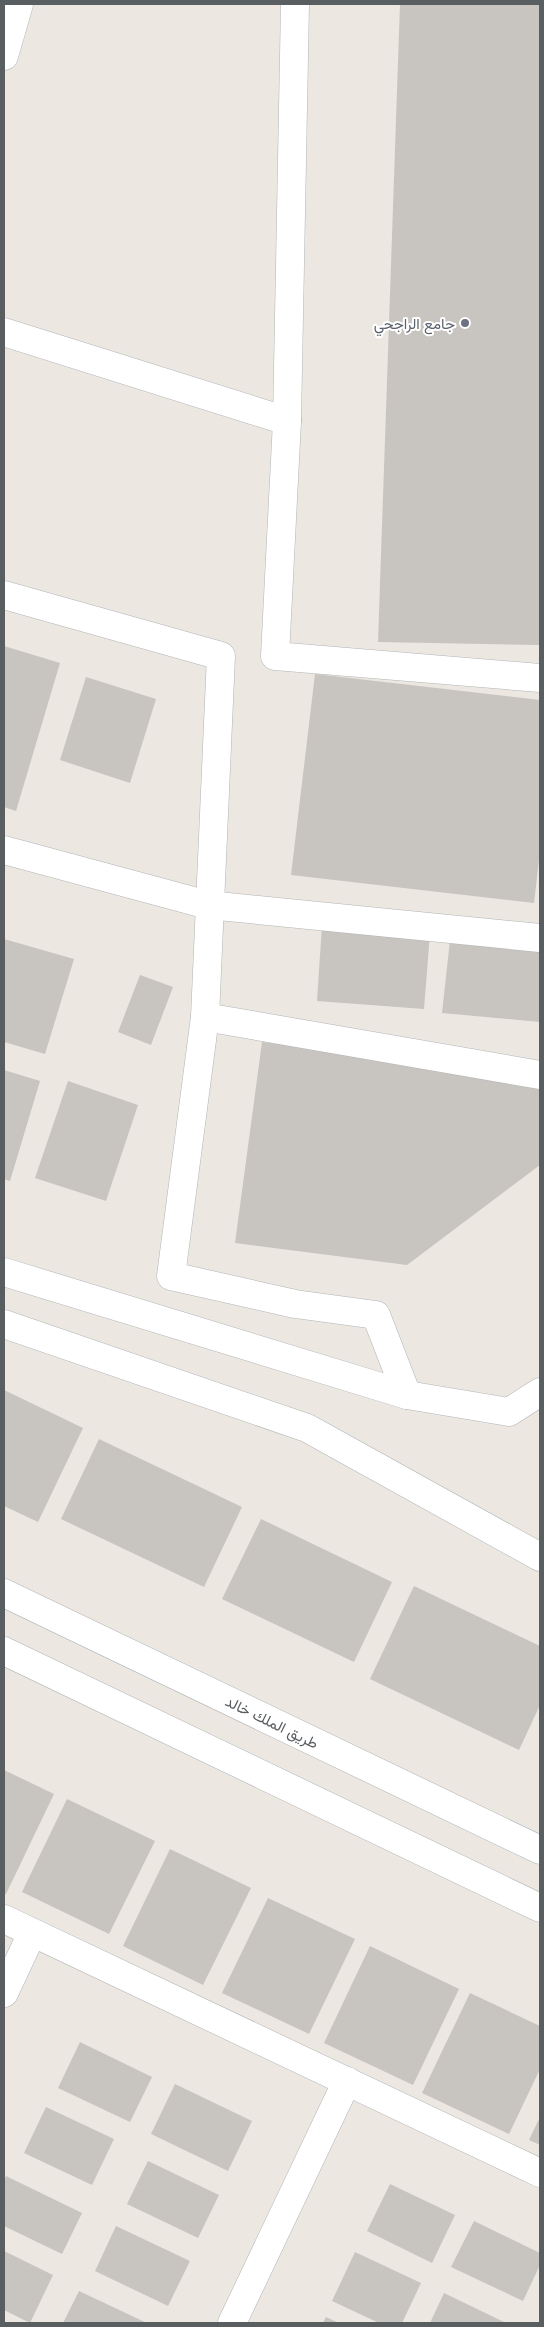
<svg xmlns="http://www.w3.org/2000/svg" width="544" height="2327" viewBox="0 0 544 2327" font-family="Arial,Vazirmatn,sans-serif">
  <style>
    .building { fill: #c8c4c0 }
    .lines { fill: none; stroke-linecap: round; stroke-linejoin: round }
    .street-casing { stroke: #b1b5b8; stroke-width: 29 }
    .secondary-casing { stroke: #b0b5b8; stroke-width: 29 }
    .street { stroke: #fff; stroke-width: 28 }
    .secondary { stroke: #fff; stroke-width: 28 }
    .worship-dot { fill: #6b7280; stroke: #fff; stroke-width: 2 }
    .labels { text-anchor: middle; dominant-baseline: central; stroke-width: 4; stroke-linejoin: round; paint-order: stroke }
    .worship-label { font-size: 15px; fill: #5b616d; stroke: #fff; text-anchor: end }
    .street-label { font-size: 15px; fill: #595e61; stroke: #fff }
  </style>
  <rect width="100%" height="100%" fill="#ece7e0"/>
  <g class="building">
    <path d="M400,4H540V645L378,642Z"/>
    <path d="M4,646L60,663L16,811L4,807Z"/>
    <path d="M315,674L540,700V851L534,903L291,875Z"/>
    <path d="M86,677L156,699L130,783L60,760Z"/>
    <path d="M322,925L430,933L424,1009L317,1001Z"/>
    <path d="M4,939L74,959L45,1054L4,1042Z"/>
    <path d="M450,940L540,949V1022L442,1013Z"/>
    <path d="M140,975L173,987L151,1045L118,1032Z"/>
    <path d="M262,1042L540,1077V1165L407,1265L235,1243Z"/>
    <path d="M4,1070L40,1081L10,1181L4,1179Z"/>
    <path d="M68,1081L138,1105L106,1201L35,1178Z"/>
    <path d="M4,1390L83,1428L38,1522L4,1506Z"/>
    <path d="M99,1439L242,1507L204,1587L61,1519Z"/>
    <path d="M261,1519L392,1582L354,1662L222,1599Z"/>
    <path d="M414,1586L540,1646V1705L519,1750L370,1679Z"/>
    <path d="M4,1770L54,1794L6,1894H4Z"/>
    <path d="M67,1799L155,1841L109,1934L22,1892Z"/>
    <path d="M170,1849L251,1888L203,1985L123,1946Z"/>
    <path d="M268,1898L355,1939L309,2034L222,1993Z"/>
    <path d="M370,1946L459,1989L413,2085L324,2043Z"/>
    <path d="M470,1993L540,2026V2069L509,2134L422,2093Z"/>
    <path d="M80,2042L152,2077L130,2122L58,2088Z"/>
    <path d="M175,2084L252,2121L228,2171L151,2134Z"/>
    <path d="M46,2107L114,2139L92,2185L24,2153Z"/>
    <path d="M540,2117V2145L529,2140Z"/>
    <path d="M148,2161L219,2195L198,2238L127,2204Z"/>
    <path d="M6,2176L82,2213L62,2254L4,2226V2181Z"/>
    <path d="M390,2184L455,2215L432,2263L367,2231Z"/>
    <path d="M474,2221L540,2253V2265L523,2301L451,2267Z"/>
    <path d="M116,2226L190,2261L168,2306L95,2271Z"/>
    <path d="M4,2251L53,2275L30,2323L4,2310Z"/>
    <path d="M355,2252L421,2283L402,2323H379L332,2301Z"/>
    <path d="M79,2291L147,2323H63Z"/>
    <path d="M444,2293L506,2323H430Z"/>
    <path d="M326,2317L339,2323H323Z"/>
  </g>
  <g class="lines">
    <defs>
      <g id="street">
        <path d="M295,4L287,421L275,656L540,678"/>
        <path d="M4,56L19,4"/>
        <path d="M4,332L287,421"/>
        <path d="M4,595L221,656L205,1017L171,1276L295,1304L376,1315L407,1395"/>
        <path d="M4,850L208,905L540,938"/>
        <path d="M205,1017L540,1075"/>
        <path d="M4,1272L407,1395L509,1412L540,1392"/>
        <path d="M4,1324L307,1428L540,1557"/>
        <path d="M4,1919L540,2173"/>
        <path d="M4,1993L32,1933"/>
        <path d="M232,2323L347,2081"/>
      </g>
      <g id="secondary">
        <path d="M4,1593L540,1850"/>
        <path d="M4,1651L540,1908"/>
      </g>
    </defs>
    <use href="#street" class="street-casing"/>
    <use href="#secondary" class="secondary-casing"/>
    <use href="#street" class="street"/>
    <use href="#secondary" class="secondary"/>
  </g>
  <circle class="worship-dot" cx="465" cy="323" r="5"/>
  <g class="labels">
    <g class="worship-label">
      <text x="455" y="323">جامع الراجحي</text>
    </g>
    <g class="street-label">
      <text transform="translate(272 1722) rotate(26)">طريق الملك خالد</text>
    </g>
  </g>
  <rect width="544" height="2327" fill="none" stroke="#595e61" stroke-width="10"/>
</svg>
